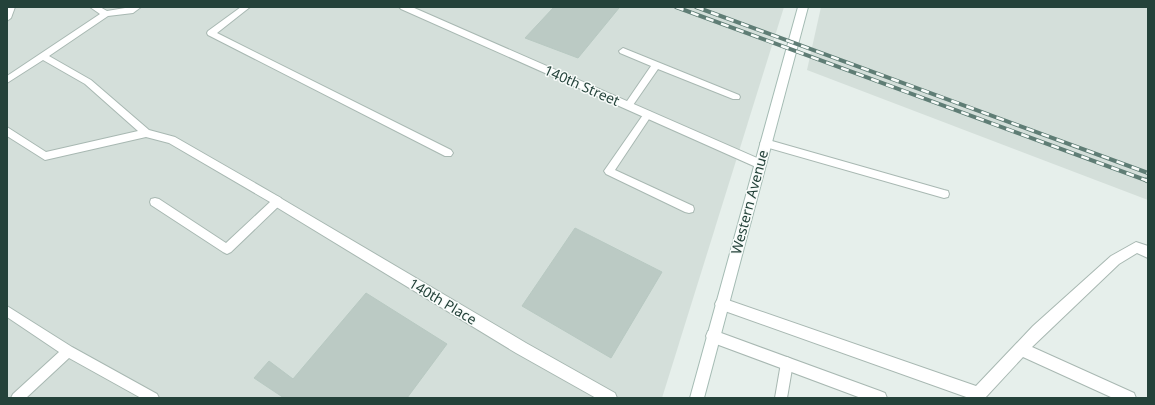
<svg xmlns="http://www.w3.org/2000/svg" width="1155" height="405" viewBox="0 0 1155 405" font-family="'Noto Sans',sans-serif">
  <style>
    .built { fill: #d4dfda }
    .building { fill: #bbcac4; stroke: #b8c9c2 }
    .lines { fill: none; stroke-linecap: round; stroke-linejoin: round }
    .lane-casing { stroke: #a8b8b2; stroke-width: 2 }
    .street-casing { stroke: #a8b8b2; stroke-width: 2 }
    .secondary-casing { stroke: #a4bbb3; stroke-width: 2 }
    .lane { fill: #fff; fill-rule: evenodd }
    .street { fill: #fff; fill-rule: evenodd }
    .secondary { fill: #fff; fill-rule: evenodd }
    .rail-far1-casing { stroke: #5f7d75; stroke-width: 4 }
    .rail-casing { stroke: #5f7d75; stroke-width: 5 }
    .rail-far1 { stroke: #f7fbf9; stroke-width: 2.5; stroke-dasharray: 8; stroke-linecap: butt }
    .rail { stroke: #f7fbf9; stroke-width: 3.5; stroke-dasharray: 10; stroke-linecap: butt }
    .labels { text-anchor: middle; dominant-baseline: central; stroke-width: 3; stroke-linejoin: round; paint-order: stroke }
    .street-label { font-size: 14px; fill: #24423a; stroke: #f7fbf9 }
  </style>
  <rect width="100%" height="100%" fill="#e6efeb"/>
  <g class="built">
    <path d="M7,7H784L662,398H7Z"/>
    <path d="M821,7H1148V200L807,70Z"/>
  </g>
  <g class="building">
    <path d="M554,7H617L619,8L578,58L525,38Z"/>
    <path d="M575,228L662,272L611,358L522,306Z"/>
    <path d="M366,293L447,344L407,398H284L254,378L269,361L293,379Z"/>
  </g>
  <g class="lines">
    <defs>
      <g id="lane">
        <path d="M7,7H15L11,18L7,21Z"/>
        <path d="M90,7H100L107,11L131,7H141L133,13L108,16L49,56L91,80L149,130L175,137L281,198L282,201L281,204L231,252L227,254L223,252L151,205L150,202L151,199L155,198L159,199L226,243L270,202L169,143L146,137L45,160L7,136V127L46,152L138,131L85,84L43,60L7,83V76L100,14Z"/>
        <path d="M241,7H250L217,33L451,150L453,153L451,156H445L208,35L207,33L208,31Z"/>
        <path d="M623,48L739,95L740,97L739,99H733L658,69L631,108H625L624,106L625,104L651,66L620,53L619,51Z"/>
        <path d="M648,111L651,112L653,114L651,116L615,170L693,206L694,209L693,212L689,213L685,212L606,174L604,171L645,112Z"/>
        <path d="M765,139L944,190L948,191L949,194L948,197L944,198L762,146L760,143Z"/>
        <path d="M7,306L72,347L157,394L159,398H141L69,358L26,398H11L13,394L59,352L7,317Z"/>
        <path d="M787,357L791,359L793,363L787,398H775L781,363L783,359Z"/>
      </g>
      <g id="street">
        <path d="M399,7H412L764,161L766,164L764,167L760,169L756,167L401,9Z"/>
        <path d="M277,196L526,343L615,393L617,398H596L516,353L273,205L271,201L273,197Z"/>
        <path d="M1136,242L1148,246V258L1137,253L1119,264L1032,347L1134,393L1136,398H1113L1023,357L985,398H969L722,310L717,308L715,304L717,300L722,298L976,386L1033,326L1111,256Z"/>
        <path d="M713,330L880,391L885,393L887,398H861L708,341L706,336L708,331Z"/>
      </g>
      <path id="secondary" d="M798,7H808L704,398H690Z"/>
    </defs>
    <use href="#lane" class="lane-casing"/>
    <use href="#street" class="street-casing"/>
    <use href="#secondary" class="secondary-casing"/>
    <use href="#lane" class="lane"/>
    <use href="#street" class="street"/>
    <use href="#secondary" class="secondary"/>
    <defs>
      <g id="rail-far1">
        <path d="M676,7L1148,181"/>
        <path d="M696,7L1148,173"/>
      </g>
      <path id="rail" d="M1146,180L1148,181"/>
    </defs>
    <use href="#rail-far1" class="rail-far1-casing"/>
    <use href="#rail" class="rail-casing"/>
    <use href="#rail-far1" class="rail-far1"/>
    <use href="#rail" class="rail"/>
  </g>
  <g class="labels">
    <g class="street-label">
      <text transform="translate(582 85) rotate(24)">140th Street</text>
      <text transform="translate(749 202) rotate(-75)">Western Avenue</text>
      <text transform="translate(443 301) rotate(31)">140th Place</text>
    </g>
  </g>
  <rect width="1155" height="405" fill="none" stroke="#24423a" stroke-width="16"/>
</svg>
